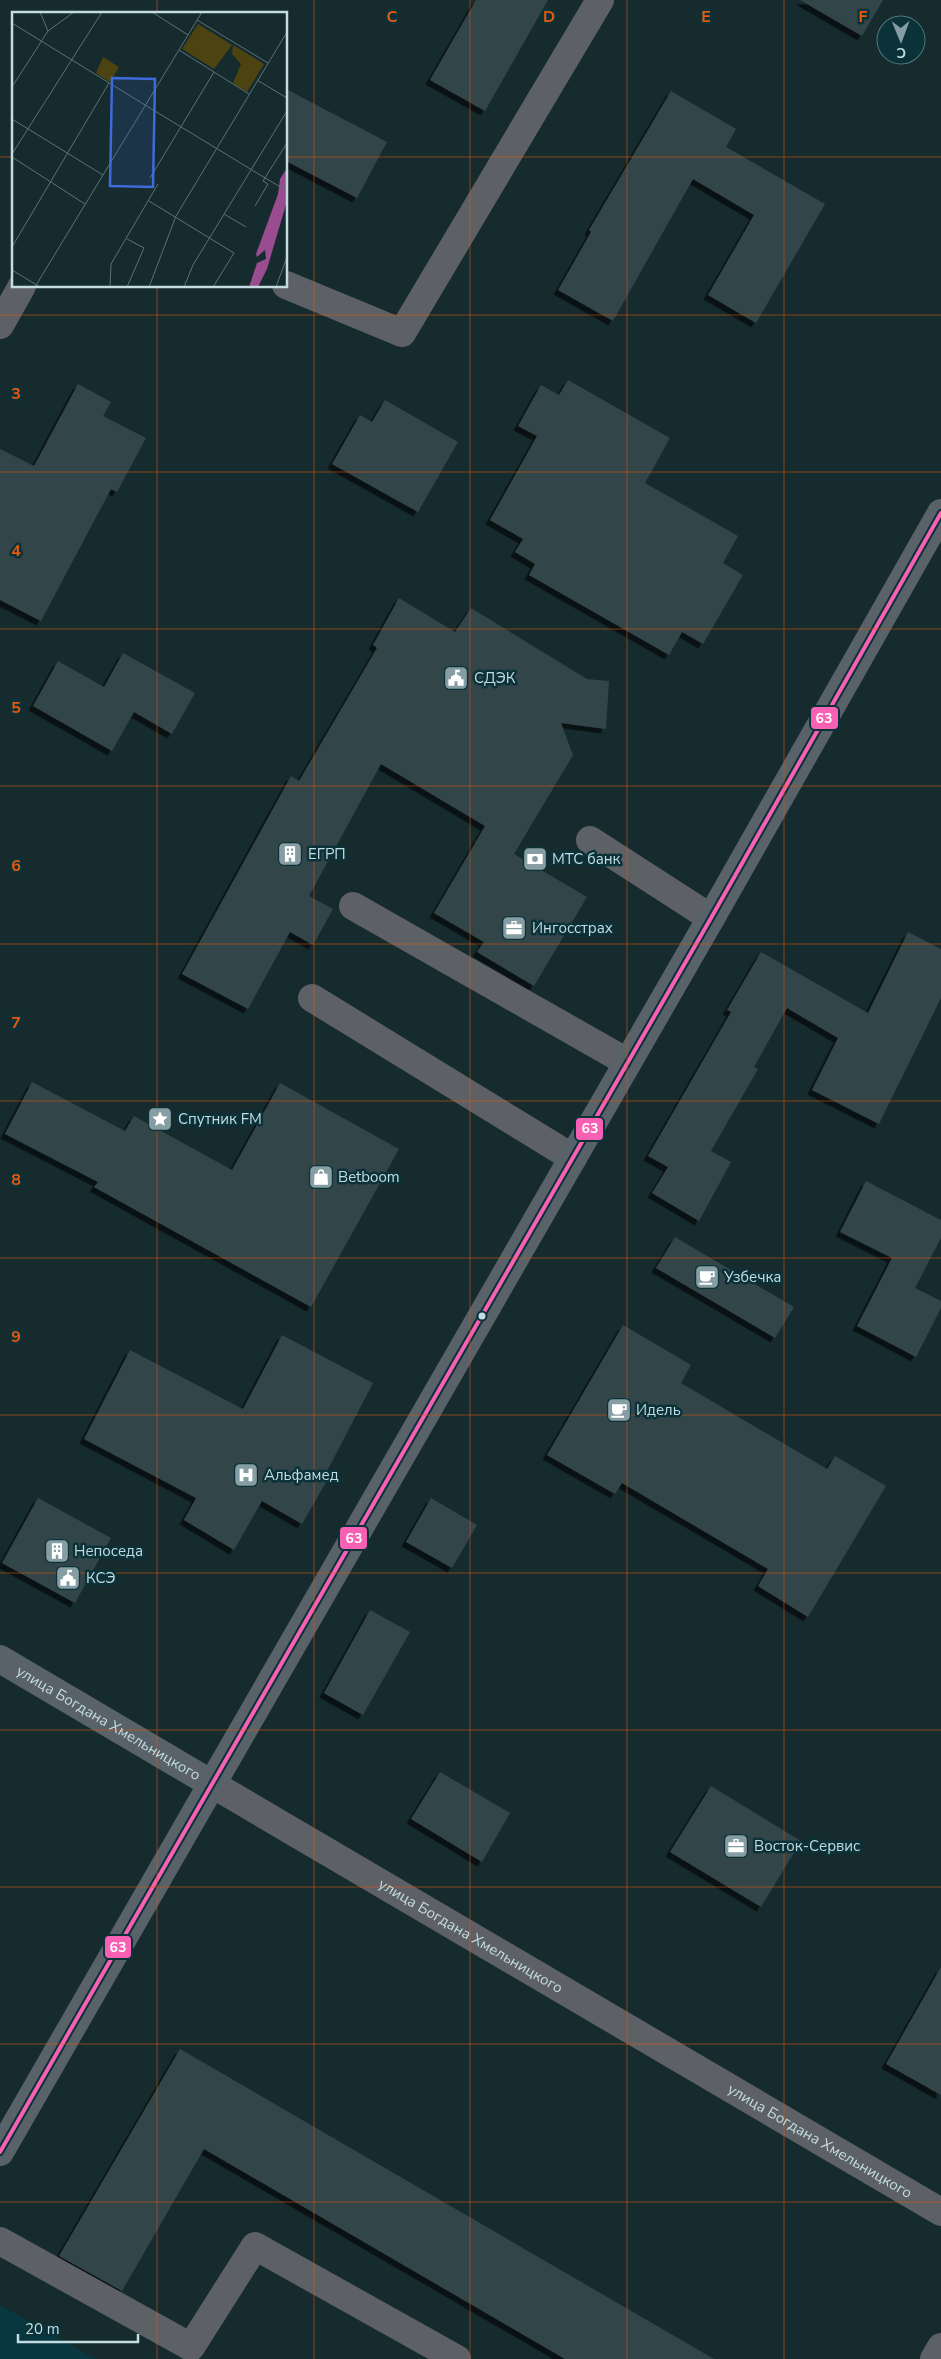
<svg xmlns="http://www.w3.org/2000/svg" width="941" height="2359" viewBox="0 0 941 2359" font-family="'Nunito Sans',sans-serif">
  <style>
    .built { fill: #08373f }
    .building { fill: #324549; filter: url(#shadow) }
    .lines { fill: none; stroke-linecap: round; stroke-linejoin: round }
    .minor { stroke: #5d6166; stroke-width: 28 }
    .major { stroke: #586268; stroke-width: 28 }
    .bus-1-casing { stroke: #0b3239; stroke-width: 8 }
    .bus-1 { stroke: #f860b3; stroke-width: 4 }
    .grid { fill: none; stroke: #e8590c; stroke-width: 1; stroke-opacity: 0.55 }
    .bus-dot { fill: #c3dce2; stroke: #0b3239; stroke-width: 2 }
    .labels { text-anchor: middle; dominant-baseline: central; stroke-width: 5; stroke-linejoin: round; paint-order: stroke }
    .poi-label { font-size: 15px; fill: #c3dce2; stroke: #0b3239; text-anchor: start }
    .street-label { font-size: 15px; fill: #c3dce2; stroke: #0b3239 }
    .inset-road { fill: none; stroke: #5b7276; stroke-width: 1 }
    .view { fill: #3e6ada; fill-opacity: 0.15; stroke: #3e6ada; stroke-width: 2.5 }
    .inset-edge { fill: none; stroke: #c3dce2; stroke-width: 2.5 }
    .grid-label { font-size: 16px; text-anchor: middle; font-weight: bold; fill: #e8590c; stroke: #0b3239; stroke-width: 5; stroke-linejoin: round; paint-order: stroke }
    .line-badge { stroke: #0b3239; stroke-width: 2 }
    .badge-label { font-size: 14px; text-anchor: middle; font-weight: bold; fill: #fff }
  </style>
  <defs>
    <filter id="shadow"><feDropShadow dx="-4.5" dy="4.5" stdDeviation="0" flood-color="#0009"/></filter>
  </defs>
  <rect width="100%" height="100%" fill="#162b2e"/>
  <path class="built" d="M0,2305L96,2359H0Z"/>
  <g class="building">
    <path d="M476,0H548L485,111L430,80Z"/>
    <path d="M800,0H883L862,36Z"/>
    <path d="M286,89L387,142L357,198L286,161Z"/>
    <path d="M671,91L736,129L726,147L825,204L756,323L708,295L754,215L693,179L613,321L558,290L591,232L589,230Z"/>
    <path d="M568,380L670,438L645,483L738,536L723,563L743,575L703,644L682,632L669,655L529,575L535,564L515,552L523,539L490,520L537,436L518,426L541,385L559,395Z"/>
    <path d="M78,384L111,402L103,416L146,438L117,492L111,489L41,621L0,600V449L34,466Z"/>
    <path d="M385,400L458,442L418,512L332,464L360,415L372,422Z"/>
    <path d="M399,598L455,632L471,608L587,679L609,681L606,729L561,723L573,755L514,854L587,897L534,986L477,952L484,942L434,913L485,826L381,764L309,896L333,909L313,945L290,932L248,1009L182,974L291,776L299,781L377,648L373,645Z"/>
    <path d="M123,653L195,693L172,734L134,712L112,751L33,706L58,661L104,687Z"/>
    <path d="M908,932L941,949V998L879,1124L812,1090L838,1038L787,1008L754,1067L758,1069L711,1151L731,1162L699,1221L652,1193L668,1167L648,1156L731,1012L727,1010L761,952L868,1013Z"/>
    <path d="M32,1082L125,1131L134,1116L232,1170L280,1083L399,1149L311,1307L94,1187L98,1182L5,1134Z"/>
    <path d="M866,1181L941,1220V1238L915,1288L941,1301V1308L916,1357L857,1326L892,1258L840,1232Z"/>
    <path d="M675,1237L794,1307L775,1338L656,1268Z"/>
    <path d="M623,1325L691,1365L681,1383L827,1469L835,1456L886,1486L808,1617L758,1586L768,1569L622,1483L615,1494L547,1455Z"/>
    <path d="M282,1335L373,1383L325,1475L329,1477L302,1524L262,1501L234,1550L184,1520L196,1498L84,1439L130,1350L243,1409Z"/>
    <path d="M38,1498L111,1538L75,1603L2,1563Z"/>
    <path d="M431,1498L477,1525L452,1568L406,1542Z"/>
    <path d="M370,1610L410,1632L363,1715L324,1693Z"/>
    <path d="M440,1772L510,1813L482,1862L411,1819Z"/>
    <path d="M711,1786L801,1841L761,1907L670,1852Z"/>
    <path d="M941,1967V2095L886,2064Z"/>
    <path d="M180,2049L714,2359H565L204,2149L122,2291L59,2256Z"/>
  </g>
  <g class="lines">
    <g class="minor">
      <path d="M286,285L402,333L600,0"/>
      <path d="M0,325L22,286"/>
      <path d="M590,840L711,918"/>
      <path d="M353,906L627,1062"/>
      <path d="M312,998L573,1158"/>
      <path id="s1" d="M212,1784L941,2212"/>
      <path d="M0,2241L191,2347L255,2246L457,2359"/>
      <path d="M934,2359L941,2347"/>
    </g>
    <g class="major">
      <path id="s2" d="M0,1659L212,1784"/>
      <path d="M0,2152L711,918L941,513"/>
    </g>
    <defs>
      <path id="bus-1" d="M0,2152L711,918L941,513"/>
    </defs>
    <use href="#bus-1" class="bus-1-casing"/>
    <use href="#bus-1" class="bus-1"/>
  </g>
  <path class="grid" d="M157,0V14M314,0V2359M470,0V2359M627,0V2359M784,0V2359M0,157H14M286,157H941M157,286V2359M0,315H941M0,472H941M0,629H941M0,786H941M0,944H941M0,1101H941M0,1258H941M0,1415H941M0,1573H941M0,1730H941M0,1887H941M0,2044H941M0,2202H941"/>
  <defs>
    <symbol id="civic-square" viewBox="-11 -11 22 22"><rect x="-9" y="-9" width="18" height="18" rx="4" fill="#869ea3" stroke="#0b3239"/><path d="M-.6-6.5H3V-4.5H.6V-3L4-1V1h2V6H-6V1h2V-1L-.6-3ZM-1.2 2.5V6h2.4V2.5Z" fill="#fff"/></symbol>
    <symbol id="building-square" viewBox="-11 -11 22 22"><rect x="-9" y="-9" width="18" height="18" rx="4" fill="#869ea3" stroke="#0b3239"/><path d="M-4-6H4V6H1V3H-1V6H-4ZM-2.5-4.3h1.7v1.8h-1.7ZM.8-4.3h1.7v1.8H.8ZM-2.5-1h1.7V.8h-1.7ZM.8-1h1.7V.8H.8Z" fill="#fff"/></symbol>
    <symbol id="bank-square" viewBox="-11 -11 22 22"><rect x="-9" y="-9" width="18" height="18" rx="4" fill="#869ea3" stroke="#0b3239"/><path d="M-6-4H6V4H-6ZM0-2.3a2.3 2.3 0 1 0 0 4.6a2.3 2.3 0 1 0 0-4.6Z" fill="#fff"/></symbol>
    <symbol id="office-square" viewBox="-11 -11 22 22"><rect x="-9" y="-9" width="18" height="18" rx="4" fill="#869ea3" stroke="#0b3239"/><path d="M-6-3h4V-5.5h4V-3h4V5H-6ZM-1-4.5V-3h2v-1.5ZM-6 0V1H6V0Z" fill="#fff"/></symbol>
    <symbol id="sight-square" viewBox="-11 -11 22 22"><rect x="-9" y="-9" width="18" height="18" rx="4" fill="#869ea3" stroke="#0b3239"/><path d="M0-6L1.8-2.2L6-1.7L2.9 1.2L3.7 5.4L0 3.3L-3.7 5.4L-2.9 1.2L-6-1.7L-1.8-2.2Z" fill="#fff"/></symbol>
    <symbol id="shop-square" viewBox="-11 -11 22 22"><rect x="-9" y="-9" width="18" height="18" rx="4" fill="#869ea3" stroke="#0b3239"/><path d="M-5-2.5h2.3a2.7 3.5 0 0 1 5.4 0H5L5.5 6h-11ZM-1.5-2.5h3a1.5 2.3 0 0 0-3 0Z" fill="#fff"/></symbol>
    <symbol id="cafe-square" viewBox="-11 -11 22 22"><rect x="-9" y="-9" width="18" height="18" rx="4" fill="#869ea3" stroke="#0b3239"/><path d="M-5.5-4.5H6V0H3Q3 3.5 0 3.5H-2.5Q-5.5 3.5-5.5 0ZM3-3.2v2h1.7v-2ZM-6 4.5H4V6H-6Z" fill="#fff"/></symbol>
    <symbol id="hospital-square" viewBox="-11 -11 22 22"><rect x="-9" y="-9" width="18" height="18" rx="4" fill="#869ea3" stroke="#0b3239"/><path d="M-5-5h3v3.5h4V-5h3V5h-3V1.5h-4V5h-3Z" fill="#fff"/></symbol>
  </defs>
  <g fill-rule="evenodd">
    <use href="#civic-square" x="442" y="664" width="28" height="28"/>
    <use href="#building-square" x="276" y="840" width="28" height="28"/>
    <use href="#bank-square" x="521" y="845" width="28" height="28"/>
    <use href="#office-square" x="500" y="914" width="28" height="28"/>
    <use href="#sight-square" x="146" y="1105" width="28" height="28"/>
    <use href="#shop-square" x="307" y="1163" width="28" height="28"/>
    <use href="#cafe-square" x="693" y="1263" width="28" height="28"/>
    <use href="#cafe-square" x="605" y="1396" width="28" height="28"/>
    <use href="#hospital-square" x="232" y="1461" width="28" height="28"/>
    <use href="#building-square" x="43" y="1537" width="28" height="28"/>
    <use href="#civic-square" x="54" y="1564" width="28" height="28"/>
    <use href="#office-square" x="722" y="1832" width="28" height="28"/>
  </g>
  <circle class="bus-dot" cx="482" cy="1316" r="4.5"/>
  <g class="labels">
    <g class="poi-label">
      <text x="474" y="678">СДЭК</text>
      <text x="308" y="854">ЕГРП</text>
      <text x="552" y="859">МТС банк</text>
      <text x="532" y="928">Ингосстрах</text>
      <text x="178" y="1119">Спутник FM</text>
      <text x="338" y="1177">Betboom</text>
      <text x="724" y="1277">Узбечка</text>
      <text x="636" y="1410">Идель</text>
      <text x="264" y="1475">Альфамед</text>
      <text x="74" y="1551">Непоседа</text>
      <text x="86" y="1578">КСЭ</text>
      <text x="754" y="1846">Восток-Сервис</text>
    </g>
    <g class="street-label">
      <text stroke="none"><textPath href="#s2" startOffset="126">улица Богдана Хмельницкого</textPath></text>
      <text stroke="none"><textPath href="#s1" startOffset="300">улица Богдана Хмельницкого</textPath></text>
      <text stroke="none"><textPath href="#s1" startOffset="705">улица Богдана Хмельницкого</textPath></text>
    </g>
  </g>
  <g transform="translate(12 12)">
    <rect width="275" height="275" fill="#162b2e"/>
    <path d="M186,12L220,33L202,57L170,37ZM221,33L252,52L235,80L221,71L229,52L220,42ZM91,45L107,55L98,70L84,61Z" fill="#4d4311"/>
    <path d="M275,156V189L255,257L246,275H237L245,251L254,247L253,238L245,245L244,242L266,182L268,167Z" fill="#994c8f"/>
    <path class="inset-road" d="M28,0L36,19M140,0L176,23M185,8L256,51M0,11L133,93M167,38L237,82M245,68L275,86M0,75L36,19L62,0M133,93L240,158M0,107L91,163M0,142L90,0M0,145L73,192M240,158L275,179M138,166L202,60M137,189L222,241L201,275M243,194L256,172L251,169L275,131M212,202L234,215M115,227L132,236L115,275M0,235L97,71M0,258L28,275M23,275L190,0M98,275L99,252L146,172M137,275L164,204L275,20M172,275L181,253L275,99M264,275L275,245"/>
    <path class="view" d="M100,66L143,67L141,175L98,174Z"/>
    <rect width="275" height="275" class="inset-edge"/>
  </g>
  <g class="grid-label">
    <text x="392" y="22">C</text>
    <text x="549" y="22">D</text>
    <text x="706" y="22">E</text>
    <text x="863" y="22">F</text>
    <text x="16" y="399">3</text>
    <text x="16" y="556">4</text>
    <text x="16" y="713">5</text>
    <text x="16" y="871">6</text>
    <text x="16" y="1028">7</text>
    <text x="16" y="1185">8</text>
    <text x="16" y="1342">9</text>
  </g>
  <g class="line-badge">
    <rect x="810" y="706" width="29" height="24" rx="5" fill="#f860b3"/>
    <rect x="575" y="1117" width="29" height="24" rx="5" fill="#f860b3"/>
    <rect x="339" y="1526" width="29" height="24" rx="5" fill="#f860b3"/>
    <rect x="104" y="1935" width="28" height="24" rx="5" fill="#f860b3"/>
  </g>
  <g class="badge-label">
    <text x="824" y="723">63</text>
    <text x="590" y="1133">63</text>
    <text x="354" y="1543">63</text>
    <text x="118" y="1952">63</text>
  </g>
  <g transform="translate(901 40) rotate(179)"><circle r="24" fill="#0b3239" stroke="#55767d"/>
  <path d="M0-4L9 19L0 12L-9 19Z" fill="#869ea3"/>
  <text y="-8" font-size="14" font-weight="bold" text-anchor="middle" fill="#c3dce2">С</text>
  </g>
  <path d="M18 2334v8h120v-8" fill="none" stroke="#c3dce2" stroke-width="2.5"/>
  <text x="25" y="2334" font-size="15" fill="#c3dce2" stroke="#0b3239" stroke-width="4" paint-order="stroke">20 m</text>
</svg>
